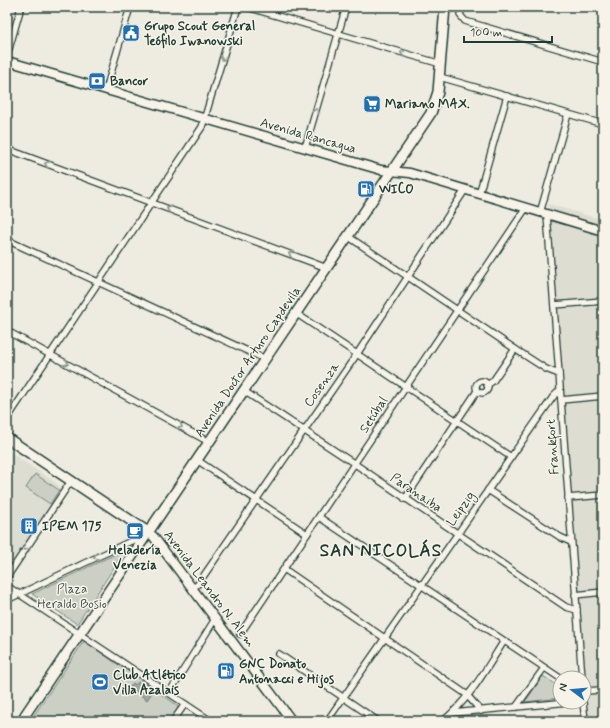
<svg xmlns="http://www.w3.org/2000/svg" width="610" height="728" viewBox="0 0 610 728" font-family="Mynerve,sans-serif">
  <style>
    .built { fill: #ddddd2 }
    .green { fill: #cccfc4; stroke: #76867c }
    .water { fill: #9fa99f; stroke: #6c7e74 }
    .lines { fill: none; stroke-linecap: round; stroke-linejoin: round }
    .minor-casing { stroke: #1f3d34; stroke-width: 8 }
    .secondary-casing { stroke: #1f3d34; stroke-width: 11 }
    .primary-casing { stroke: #1f3d34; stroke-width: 12 }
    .minor { stroke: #f7f3e8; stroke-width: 5.5 }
    .secondary { stroke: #f7f3e8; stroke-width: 8 }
    .primary { stroke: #f7f3e8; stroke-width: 9 }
    .oneway { stroke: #8b988e }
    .labels { text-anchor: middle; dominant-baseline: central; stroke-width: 3; stroke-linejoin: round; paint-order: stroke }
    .poi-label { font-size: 13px; font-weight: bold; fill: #1f3d34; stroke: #f7f3e8; text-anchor: start }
    .street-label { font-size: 13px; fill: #1f3d34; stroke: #f7f3e8 }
    .park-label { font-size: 13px; fill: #425a51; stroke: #f7f3e8 }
    .district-label { font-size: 17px; font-weight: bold; letter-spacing: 1px; fill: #1f3d34; stroke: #f7f3e8 }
  </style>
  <rect width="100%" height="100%" fill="#eeece1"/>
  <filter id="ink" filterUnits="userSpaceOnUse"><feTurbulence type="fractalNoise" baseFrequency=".025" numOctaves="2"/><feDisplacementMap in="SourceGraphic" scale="8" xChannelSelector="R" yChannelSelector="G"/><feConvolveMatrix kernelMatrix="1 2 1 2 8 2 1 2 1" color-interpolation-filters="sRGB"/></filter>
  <g filter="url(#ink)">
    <g class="built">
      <path d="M548,204L603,220V721H586Z"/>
      <path d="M7,450L59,485L60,491L7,571Z"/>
    </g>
    <g class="green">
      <path d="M35,474L59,490L50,504L26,488Z"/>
      <path d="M126,549L77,624L32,594Z"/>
      <path d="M84,641L177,705L178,709L170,721H30Z"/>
      <path d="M543,676L560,687V698L525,702Z"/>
    </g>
    <path class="water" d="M138,682L153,691L147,700L130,687L133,683L136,685Z"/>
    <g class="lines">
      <defs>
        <g id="minor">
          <path d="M247,7L441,64"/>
          <path d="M462,7L460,15L465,21L603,62"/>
          <path d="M7,56L21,7"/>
          <path d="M440,77L603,124"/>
          <path d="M106,90L130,7"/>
          <path d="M305,148L346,7"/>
          <path d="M7,149L327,268"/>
          <path d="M479,194L507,96"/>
          <path d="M540,213L568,114"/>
          <path d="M547,215L582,678"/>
          <path d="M349,237L515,349L546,369L559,374"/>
          <path d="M7,240L265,359"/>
          <path d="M554,305L603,301"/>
          <path d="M297,314L511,457"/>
          <path d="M7,331L209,442"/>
          <circle cx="482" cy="387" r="6"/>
          <path d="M487,385L493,381L515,349"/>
          <path d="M244,391L355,464L566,607L577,610"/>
          <path d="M561,400L603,396"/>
          <path d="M7,419L202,127L238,7"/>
          <path d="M197,460L307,534"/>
          <path d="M488,490L560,537L571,542"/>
          <path d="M568,498L603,495"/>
          <path d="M405,499L477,391"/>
          <path d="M319,517L560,678"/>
          <path d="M284,569L466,694L481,711"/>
          <path d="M7,577L71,481"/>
          <path d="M7,586L211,721"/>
          <path d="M192,589L198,584L357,354L465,190"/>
          <path d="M575,595L603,592"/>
          <path d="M7,600L131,541L144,538"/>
          <path d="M240,634L526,208"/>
          <path d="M279,654L378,721"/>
          <path d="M584,691L603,690"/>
          <path d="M169,693L215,619"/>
          <path d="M583,702L585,721"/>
          <path d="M516,707L544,668"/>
          <path d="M453,713L569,702"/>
          <path d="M173,721L185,704"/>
          <path d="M327,721L553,397L560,390"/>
          <path d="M443,721C469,700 486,669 504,641"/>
        </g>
        <g id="secondary">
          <path d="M7,61L381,170L410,173L603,231"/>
          <path d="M148,532L153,536L292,721"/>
        </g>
        <g id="primary">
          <path d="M7,438L148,532"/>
          <path d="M24,721L25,715L431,113L438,92L445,7"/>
        </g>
      </defs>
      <use href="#minor" class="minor-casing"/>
      <use href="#secondary" class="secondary-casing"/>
      <use href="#primary" class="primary-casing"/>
      <use href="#minor" class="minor"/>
      <use href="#secondary" class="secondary"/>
      <use href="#primary" class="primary"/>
    </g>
    <defs><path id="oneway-chevron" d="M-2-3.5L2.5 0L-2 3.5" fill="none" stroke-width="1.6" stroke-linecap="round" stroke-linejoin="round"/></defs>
    <g class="oneway">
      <use href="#oneway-chevron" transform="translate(403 53) rotate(-164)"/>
      <use href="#oneway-chevron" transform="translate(223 58) rotate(106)"/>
      <use href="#oneway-chevron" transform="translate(316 111) rotate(-74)"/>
      <use href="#oneway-chevron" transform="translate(47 164) rotate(-160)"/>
      <use href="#oneway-chevron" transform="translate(169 209) rotate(-160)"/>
      <use href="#oneway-chevron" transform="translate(291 254) rotate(-160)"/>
      <use href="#oneway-chevron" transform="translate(66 363) rotate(29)"/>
      <use href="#oneway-chevron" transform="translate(180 426) rotate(29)"/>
      <use href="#oneway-chevron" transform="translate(26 548) rotate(124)"/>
      <use href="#oneway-chevron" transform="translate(96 557) rotate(154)"/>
    </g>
  </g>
  <defs>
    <symbol id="civic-square" viewBox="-11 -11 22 22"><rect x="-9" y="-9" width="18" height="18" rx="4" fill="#1f6fb2" stroke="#f7f3e8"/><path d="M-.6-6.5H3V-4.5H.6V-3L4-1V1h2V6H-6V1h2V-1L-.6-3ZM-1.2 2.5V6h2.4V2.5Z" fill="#fff"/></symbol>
    <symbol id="bank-square" viewBox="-11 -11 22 22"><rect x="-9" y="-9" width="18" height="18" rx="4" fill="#1f6fb2" stroke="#f7f3e8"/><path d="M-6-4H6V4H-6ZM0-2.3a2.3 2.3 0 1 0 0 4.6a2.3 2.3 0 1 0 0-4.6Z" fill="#fff"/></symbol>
    <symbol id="supermarket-square" viewBox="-11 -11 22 22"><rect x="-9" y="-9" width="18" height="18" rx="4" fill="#1f6fb2" stroke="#f7f3e8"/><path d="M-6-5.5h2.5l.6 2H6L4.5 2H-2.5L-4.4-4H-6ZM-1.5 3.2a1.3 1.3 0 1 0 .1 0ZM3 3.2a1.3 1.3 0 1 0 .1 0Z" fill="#fff"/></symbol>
    <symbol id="fuel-square" viewBox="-11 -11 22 22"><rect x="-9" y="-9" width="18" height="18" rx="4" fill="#1f6fb2" stroke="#f7f3e8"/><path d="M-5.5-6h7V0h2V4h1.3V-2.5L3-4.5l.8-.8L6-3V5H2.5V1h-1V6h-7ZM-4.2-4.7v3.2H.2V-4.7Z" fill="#fff"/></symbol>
    <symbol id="building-square" viewBox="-11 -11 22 22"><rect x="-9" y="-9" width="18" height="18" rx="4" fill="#1f6fb2" stroke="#f7f3e8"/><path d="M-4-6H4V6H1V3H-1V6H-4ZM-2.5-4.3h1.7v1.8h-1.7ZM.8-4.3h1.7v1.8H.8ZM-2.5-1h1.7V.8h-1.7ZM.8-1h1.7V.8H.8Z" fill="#fff"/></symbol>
    <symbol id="cafe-square" viewBox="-11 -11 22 22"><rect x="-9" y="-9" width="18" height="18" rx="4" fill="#1f6fb2" stroke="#f7f3e8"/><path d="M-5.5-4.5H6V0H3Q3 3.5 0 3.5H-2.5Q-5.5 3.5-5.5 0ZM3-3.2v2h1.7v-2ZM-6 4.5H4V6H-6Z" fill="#fff"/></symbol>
    <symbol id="stadium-square" viewBox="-11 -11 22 22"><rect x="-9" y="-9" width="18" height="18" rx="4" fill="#1f6fb2" stroke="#f7f3e8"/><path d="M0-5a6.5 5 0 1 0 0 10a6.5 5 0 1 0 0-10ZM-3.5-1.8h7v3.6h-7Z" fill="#fff"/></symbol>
  </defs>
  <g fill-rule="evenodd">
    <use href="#civic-square" x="121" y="23" width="20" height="20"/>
    <use href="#bank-square" x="87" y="71" width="20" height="20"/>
    <use href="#supermarket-square" x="362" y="94" width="20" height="20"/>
    <use href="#fuel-square" x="356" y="179" width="20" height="20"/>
    <use href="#building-square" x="19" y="516" width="20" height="20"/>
    <use href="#cafe-square" x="125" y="521" width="20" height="20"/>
    <use href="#fuel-square" x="216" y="661" width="20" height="20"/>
    <use href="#stadium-square" x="90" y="672" width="20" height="20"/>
  </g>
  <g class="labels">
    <g class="poi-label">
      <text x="144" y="26">Grupo Scout General<tspan x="144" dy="15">Teófilo Iwanowski</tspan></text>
      <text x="110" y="81">Bancor</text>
      <text x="385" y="104">Mariano MAX.</text>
      <text x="379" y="189">WICO</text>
      <text x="42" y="526">IPEM 175</text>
      <text x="135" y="550" text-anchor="middle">Heladería<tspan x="135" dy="15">Venezia</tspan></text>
      <text x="239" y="664">GNC Donato<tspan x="239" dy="15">Antonacci e Hijos</tspan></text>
      <text x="113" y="675">Club Atlético<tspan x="113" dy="15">Villa Azalais</tspan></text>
    </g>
    <g class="street-label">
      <text transform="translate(308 136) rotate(16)">Avenida Rancagua</text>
      <text transform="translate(248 362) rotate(-56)">Avenida Doctor Arturo Capdevila</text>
      <text transform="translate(322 385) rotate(-55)">Cosenza</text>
      <text transform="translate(374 415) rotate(-57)">Setúbal</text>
      <text transform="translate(553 447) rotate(-94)">Frankfort</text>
      <text transform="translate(416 493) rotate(34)">Paranaiba</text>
      <text transform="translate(461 509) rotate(-55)">Leipzig</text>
      <text transform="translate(209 589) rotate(53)">Avenida Leandro N. Alem</text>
    </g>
    <g class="park-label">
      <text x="72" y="589">Plaza<tspan x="72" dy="15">Heraldo Bosio</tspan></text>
    </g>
    <g class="district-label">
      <text x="381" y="551">SAN NICOLÁS</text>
    </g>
  </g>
  <rect width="610" height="728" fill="none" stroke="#f7f3e8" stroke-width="24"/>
  <rect x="12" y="12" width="586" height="704" fill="none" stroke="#1f3d34" stroke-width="1.5" filter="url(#ink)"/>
  <g transform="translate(572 690) rotate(286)"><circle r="19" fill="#f7f3e8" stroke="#a1aaa0"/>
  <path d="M0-3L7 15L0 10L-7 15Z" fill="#1f6fb2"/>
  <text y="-6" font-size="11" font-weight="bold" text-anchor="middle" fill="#1f3d34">N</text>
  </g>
  <path d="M464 36v6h88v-6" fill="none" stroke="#1f3d34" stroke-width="2"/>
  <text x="470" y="36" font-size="12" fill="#1f3d34" stroke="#f7f3e8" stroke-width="3" paint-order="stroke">100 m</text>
</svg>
